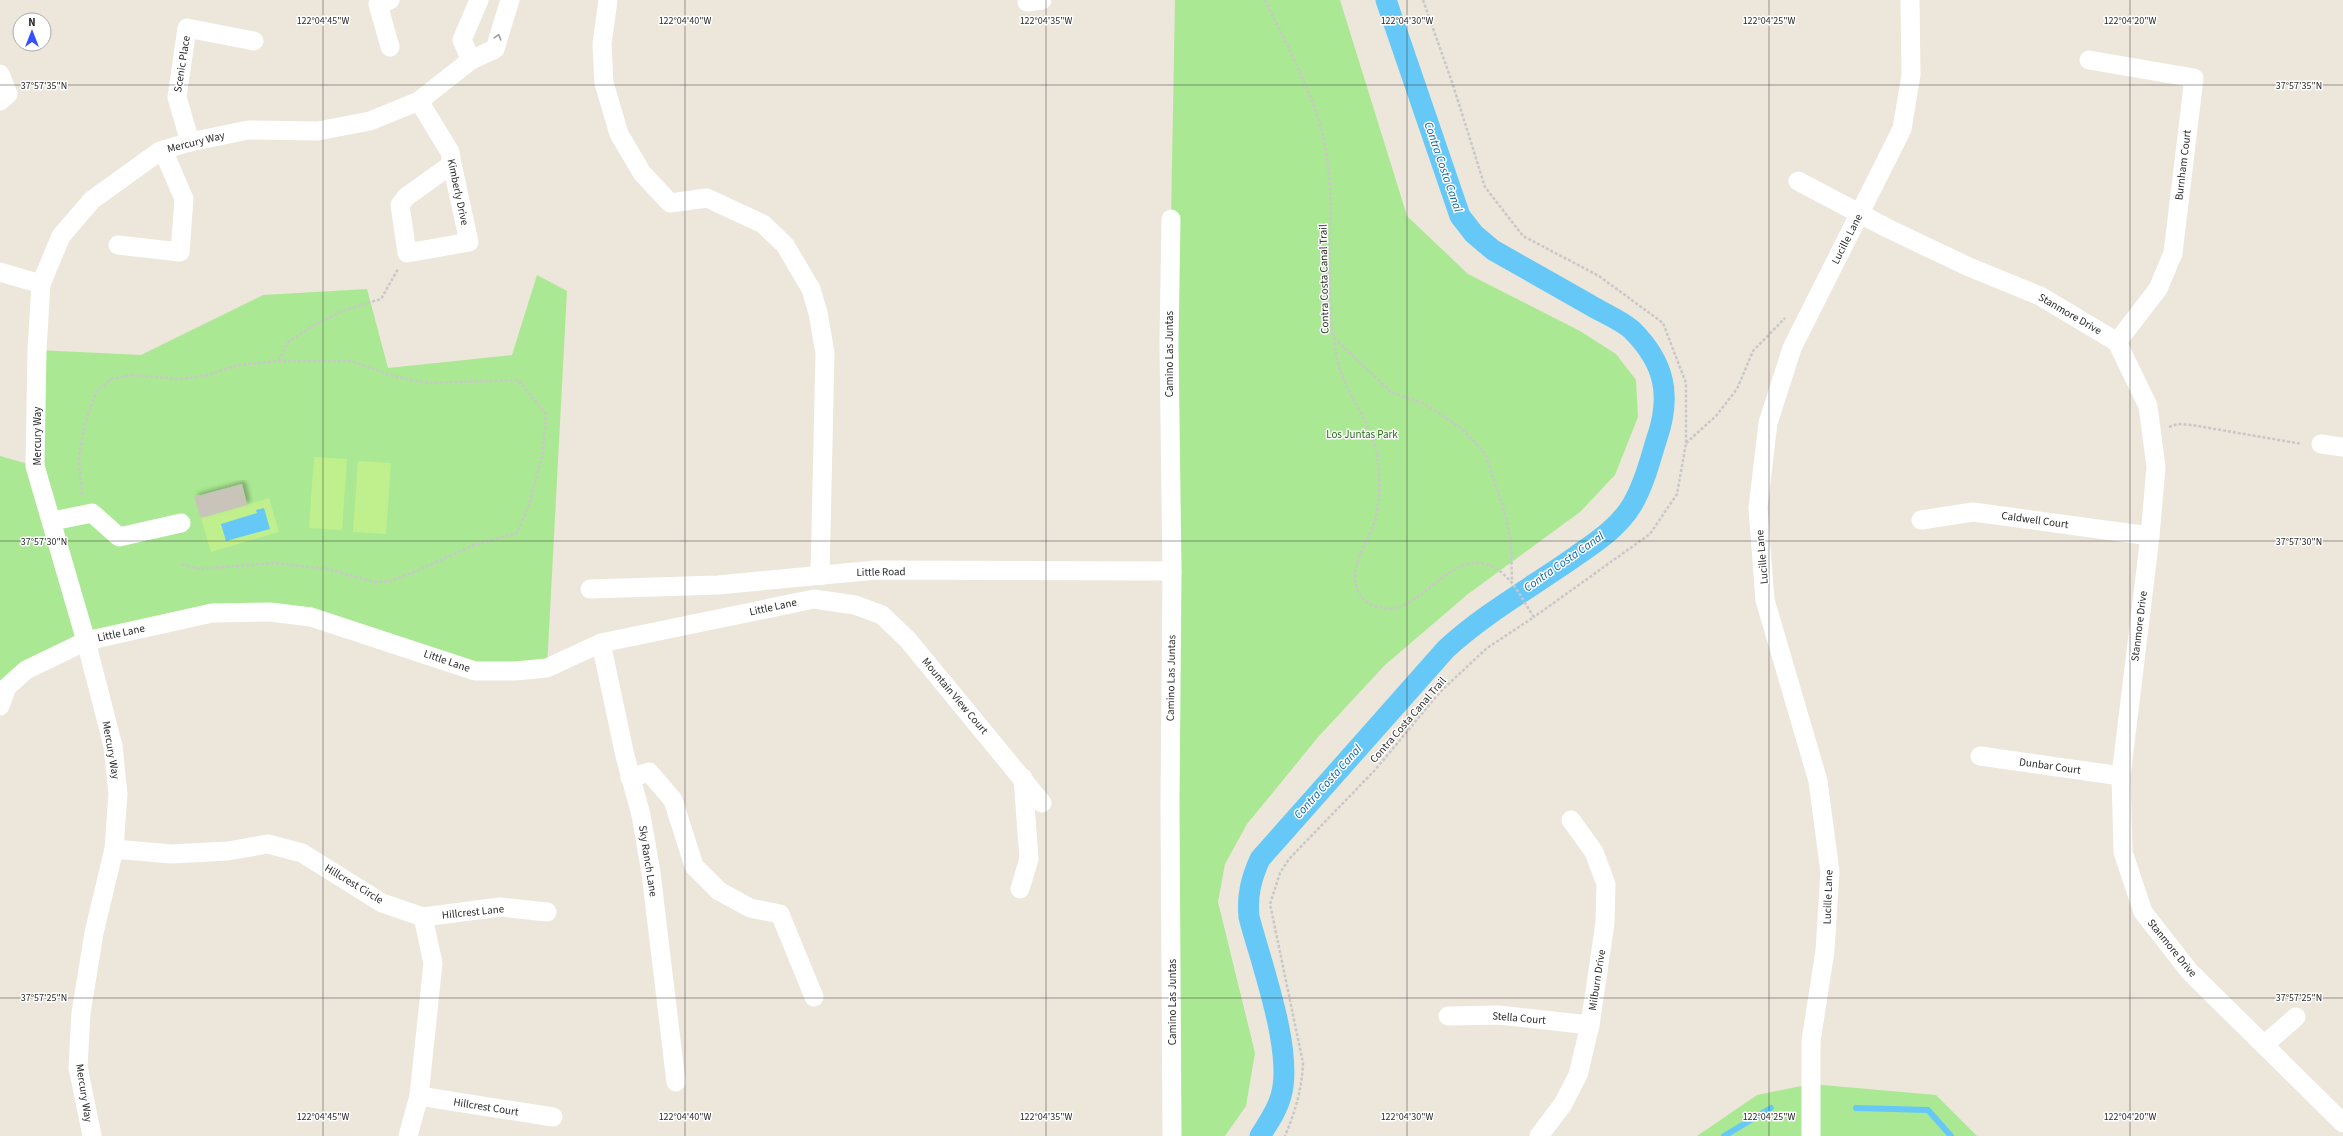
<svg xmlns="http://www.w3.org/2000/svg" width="2343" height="1136" viewBox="0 0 2343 1136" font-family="'Source Sans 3',sans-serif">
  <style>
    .green { fill: #abe893 }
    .pitch { fill: #c0f08e }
    .water { fill: #66c8f7 }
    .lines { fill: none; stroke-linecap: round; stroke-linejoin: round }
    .stream { stroke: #66c8f7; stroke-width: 6 }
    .canal { stroke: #66c8f7; stroke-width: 21 }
    .building { fill: #c8c4ba; filter: url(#shadow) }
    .path { stroke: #c8c8c8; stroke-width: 2.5; stroke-dasharray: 3 2; stroke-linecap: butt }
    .minor { stroke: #fff; stroke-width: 19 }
    .oneway { stroke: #9f9f9f }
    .ticks { fill: none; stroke: #2a2a2a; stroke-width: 1; stroke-opacity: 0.45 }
    .labels { text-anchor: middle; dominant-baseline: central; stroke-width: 3; stroke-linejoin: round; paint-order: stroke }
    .street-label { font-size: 11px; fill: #2a2a2a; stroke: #fff }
    .park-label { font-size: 11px; fill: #226c15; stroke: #fff }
    .water-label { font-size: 12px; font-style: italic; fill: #0463a4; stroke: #fff }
    .ticks-label { font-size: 10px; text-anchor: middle; fill: #2a2a2a; stroke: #fff; stroke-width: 3; stroke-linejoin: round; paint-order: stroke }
  </style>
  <defs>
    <filter id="shadow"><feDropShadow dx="3.5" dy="-3.5" stdDeviation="2" flood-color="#0004"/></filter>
  </defs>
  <rect width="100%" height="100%" fill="#ede6db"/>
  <g class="green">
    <path d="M1175,0H1340L1407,216L1468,274L1580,331L1616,354L1636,380L1638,417L1615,475L1580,512L1468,594L1385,665L1319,736L1247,824L1225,864L1218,902L1255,1053L1246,1106L1225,1136H1172L1171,219Z"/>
    <path d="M537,275L567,291L547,668L475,671L345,627L212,613L52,656L0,706V456L35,466L37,350L141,355L263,295L367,289L388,368L512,355Z"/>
    <path d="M1811,1084L1936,1095L1977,1136H1697L1757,1095Z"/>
  </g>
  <g class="pitch">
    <path d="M314,457L347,459L342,530L309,528Z"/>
    <path d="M358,461L391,463L386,534L353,532Z"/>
    <path d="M269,498L279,532L211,552L201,518Z"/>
  </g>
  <path class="water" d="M264,508L270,529L226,541L221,524L257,513L256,510Z"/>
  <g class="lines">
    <g class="stream">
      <path d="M1856,1108L1928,1110L1951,1136"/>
      <path d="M1724,1136L1771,1108"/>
    </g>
    <path class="canal" d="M1260,1136C1268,1123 1277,1111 1281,1096C1294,1052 1261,963 1249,917C1247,895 1251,879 1260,859L1446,649C1485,613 1532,587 1576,556C1596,542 1619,527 1632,505C1644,485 1650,460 1657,438C1672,394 1664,362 1632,330C1621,320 1603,313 1590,305C1558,287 1525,268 1493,250L1474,234L1460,216L1386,0"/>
  </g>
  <path class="building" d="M242,484L247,505L201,518L194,497Z"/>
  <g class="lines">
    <g class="path">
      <path d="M1265,0C1290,52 1321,106 1328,164C1335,224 1324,286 1335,345C1336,353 1337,362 1340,370C1351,401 1375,428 1378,463C1380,481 1380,499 1376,517C1370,541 1346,567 1359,593C1362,599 1371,607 1378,607C1383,608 1390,609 1395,608C1427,602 1457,546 1495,568C1514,579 1522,600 1534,617L1487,648L1440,692L1375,770L1289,859L1280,873L1270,904L1303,1063C1302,1089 1295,1112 1285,1136"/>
      <path d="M1423,0L1453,85L1485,187L1523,236L1599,276L1663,323L1686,383V443L1677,494L1650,534L1534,617"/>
      <path d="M1334,338L1391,392L1425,404L1461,428L1485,453L1506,517L1511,542L1512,583"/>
      <path d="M279,361L288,342L314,325L345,310L381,299L398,269"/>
      <path d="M2169,427L2178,424L2192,425L2302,444"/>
      <path d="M1686,443L1716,416L1737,389L1753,351L1785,318"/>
      <path d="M82,495L79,458L84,427L96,392L111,379L133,375L179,379L208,375L238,365L279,361H351L393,376L427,383L518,380L546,414L543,453L528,508L517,533L474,545L414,572L390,581L375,582L327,569L274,563L201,569L180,564"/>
    </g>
    <g class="minor">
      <path d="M390,0L378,4L390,47"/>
      <path d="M608,0L602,44L604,83L619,134L642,173L670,203L707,198L763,224L785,245L811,289L818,313L825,353L820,576"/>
      <path d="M1027,2L1042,0"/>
      <path d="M471,60L462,40L479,0"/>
      <path d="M2089,60L2194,78L2173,253L2158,289L2117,342"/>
      <path d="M0,74L8,94L0,101"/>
      <path d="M419,101L450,152L452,164L469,242L407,253L400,205L406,197L452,164"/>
      <path d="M190,142L177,97L187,28L254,41"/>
      <path d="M1798,181L1887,228L1969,267L2040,296L2117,342L2148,406L2156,467L2150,536L2121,776L2123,852L2143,912L2190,972L2343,1123"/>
      <path d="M1171,219L1169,343L1172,571L1170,805L1172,1136"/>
      <path d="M118,245L180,252L184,199L163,150"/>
      <path d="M0,272L41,284"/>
      <path d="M2321,444L2343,447"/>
      <path d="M1921,520L1973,512L2150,536"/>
      <path d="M53,521L92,513L119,537L181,523"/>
      <path d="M590,589L718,585L876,570L1172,571"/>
      <path d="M601,643L625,756L641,815L651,873L676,1082"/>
      <path d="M0,706L7,687L26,670L86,641L212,613L270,612L311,617L475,671H515L547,668L601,643L814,599L855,605L882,615L908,640L1042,803"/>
      <path d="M1980,756L2121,776"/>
      <path d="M630,778L649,772L673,800L694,866L719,891L750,908L780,914L814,997"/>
      <path d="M114,849L171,854L228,851L268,844L302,853L382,903L423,917L500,907L547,912"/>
      <path d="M1020,889L1029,859L1023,778"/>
      <path d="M1448,1016L1499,1015L1590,1025"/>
      <path d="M2264,1045L2296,1017"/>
      <path d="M419,1096L553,1117"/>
      <path d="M92,1136L78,1067L81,1013L94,933L114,849L118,794L113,746L86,641L35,466L37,350L41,284L61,236L92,200L160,151L190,142L248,130L318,131L370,121L419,101L471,60L495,49L510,0"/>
      <path d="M408,1136L419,1096L433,963L423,917"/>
      <path d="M1539,1136L1563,1104L1578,1075L1590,1025L1605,923L1606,884L1594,852L1571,820"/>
      <path d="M1811,1136V1041L1825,951L1830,872L1818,781L1765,600L1758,508L1768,423L1792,348L1902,129L1911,75L1910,0"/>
    </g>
  </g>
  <defs><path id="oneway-chevron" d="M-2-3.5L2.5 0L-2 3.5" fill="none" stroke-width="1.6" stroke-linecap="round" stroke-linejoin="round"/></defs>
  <use class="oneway" href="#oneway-chevron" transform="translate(498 37) rotate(-73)"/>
  <path class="ticks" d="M323,0V1136M685,0V1136M1046,0V1136M1407,0V1136M1769,0V1136M2130,0V1136M0,85H2343M0,541H2343M0,998H2343"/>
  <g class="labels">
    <g class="street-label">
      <text transform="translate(182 64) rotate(-81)">Scenic Place</text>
      <text transform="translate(196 142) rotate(-14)">Mercury Way</text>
      <text transform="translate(2183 165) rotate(-83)">Burnham Court</text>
      <text transform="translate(458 192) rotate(78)">Kimberly Drive</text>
      <text transform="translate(1847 239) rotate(-63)">Lucille Lane</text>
      <text transform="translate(1324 279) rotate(-91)">Contra Costa Canal Trail</text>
      <text transform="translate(2070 314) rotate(30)">Stanmore Drive</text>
      <text transform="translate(1169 354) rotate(-90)">Camino Las Juntas</text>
      <text transform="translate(37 436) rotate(-90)">Mercury Way</text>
      <text transform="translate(2035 520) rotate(8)">Caldwell Court</text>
      <text transform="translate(1762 557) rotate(-95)">Lucille Lane</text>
      <text transform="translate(881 572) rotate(-1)">Little Road</text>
      <text transform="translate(773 607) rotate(-12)">Little Lane</text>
      <text transform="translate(2139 626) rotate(-83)">Stanmore Drive</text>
      <text transform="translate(121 633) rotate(-12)">Little Lane</text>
      <text transform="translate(447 661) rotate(19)">Little Lane</text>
      <text transform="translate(1171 678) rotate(-89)">Camino Las Juntas</text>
      <text transform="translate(955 696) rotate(50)">Mountain View Court</text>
      <text transform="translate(1408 720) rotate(-49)">Contra Costa Canal Trail</text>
      <text transform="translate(111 750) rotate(80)">Mercury Way</text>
      <text transform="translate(2050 766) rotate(8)">Dunbar Court</text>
      <text transform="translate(648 861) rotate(81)">Sky Ranch Lane</text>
      <text transform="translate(354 884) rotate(31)">Hillcrest Circle</text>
      <text transform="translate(1828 897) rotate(-88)">Lucille Lane</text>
      <text transform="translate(473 912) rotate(-6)">Hillcrest Lane</text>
      <text transform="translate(2172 948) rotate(51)">Stanmore Drive</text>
      <text transform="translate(1597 980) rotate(-81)">Milburn Drive</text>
      <text transform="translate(1172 1002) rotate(-90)">Camino Las Juntas</text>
      <text transform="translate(1519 1018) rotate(5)">Stella Court</text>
      <text transform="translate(84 1093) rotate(81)">Mercury Way</text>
      <text transform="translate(486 1107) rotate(9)">Hillcrest Court</text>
    </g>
    <g class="park-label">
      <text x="1362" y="434">Los Juntas Park</text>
    </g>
    <g class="water-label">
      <text transform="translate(1443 167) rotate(71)">Contra Costa Canal</text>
      <text transform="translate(1564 562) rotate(-35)">Contra Costa Canal</text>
      <text transform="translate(1328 782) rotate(-48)">Contra Costa Canal</text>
    </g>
  </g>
  <g class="ticks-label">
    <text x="323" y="24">122°04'45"W</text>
    <text x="685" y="24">122°04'40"W</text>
    <text x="1046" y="24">122°04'35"W</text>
    <text x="1407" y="24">122°04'30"W</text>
    <text x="1769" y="24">122°04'25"W</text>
    <text x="2130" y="24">122°04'20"W</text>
    <text x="44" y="89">37°57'35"N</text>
    <text x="2299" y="89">37°57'35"N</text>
    <text x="44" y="545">37°57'30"N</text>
    <text x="2299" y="545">37°57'30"N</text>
    <text x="44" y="1001">37°57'25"N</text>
    <text x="2299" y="1001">37°57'25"N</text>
    <text x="323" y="1120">122°04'45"W</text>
    <text x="685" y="1120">122°04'40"W</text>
    <text x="1046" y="1120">122°04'35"W</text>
    <text x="1407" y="1120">122°04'30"W</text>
    <text x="1769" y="1120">122°04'25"W</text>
    <text x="2130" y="1120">122°04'20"W</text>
  </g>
  <g transform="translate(32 32)"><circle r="19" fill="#ffffff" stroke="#aaaaaa"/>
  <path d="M0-3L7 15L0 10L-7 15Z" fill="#364fff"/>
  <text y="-6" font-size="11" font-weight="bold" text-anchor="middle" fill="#2a2a2a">N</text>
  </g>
</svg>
